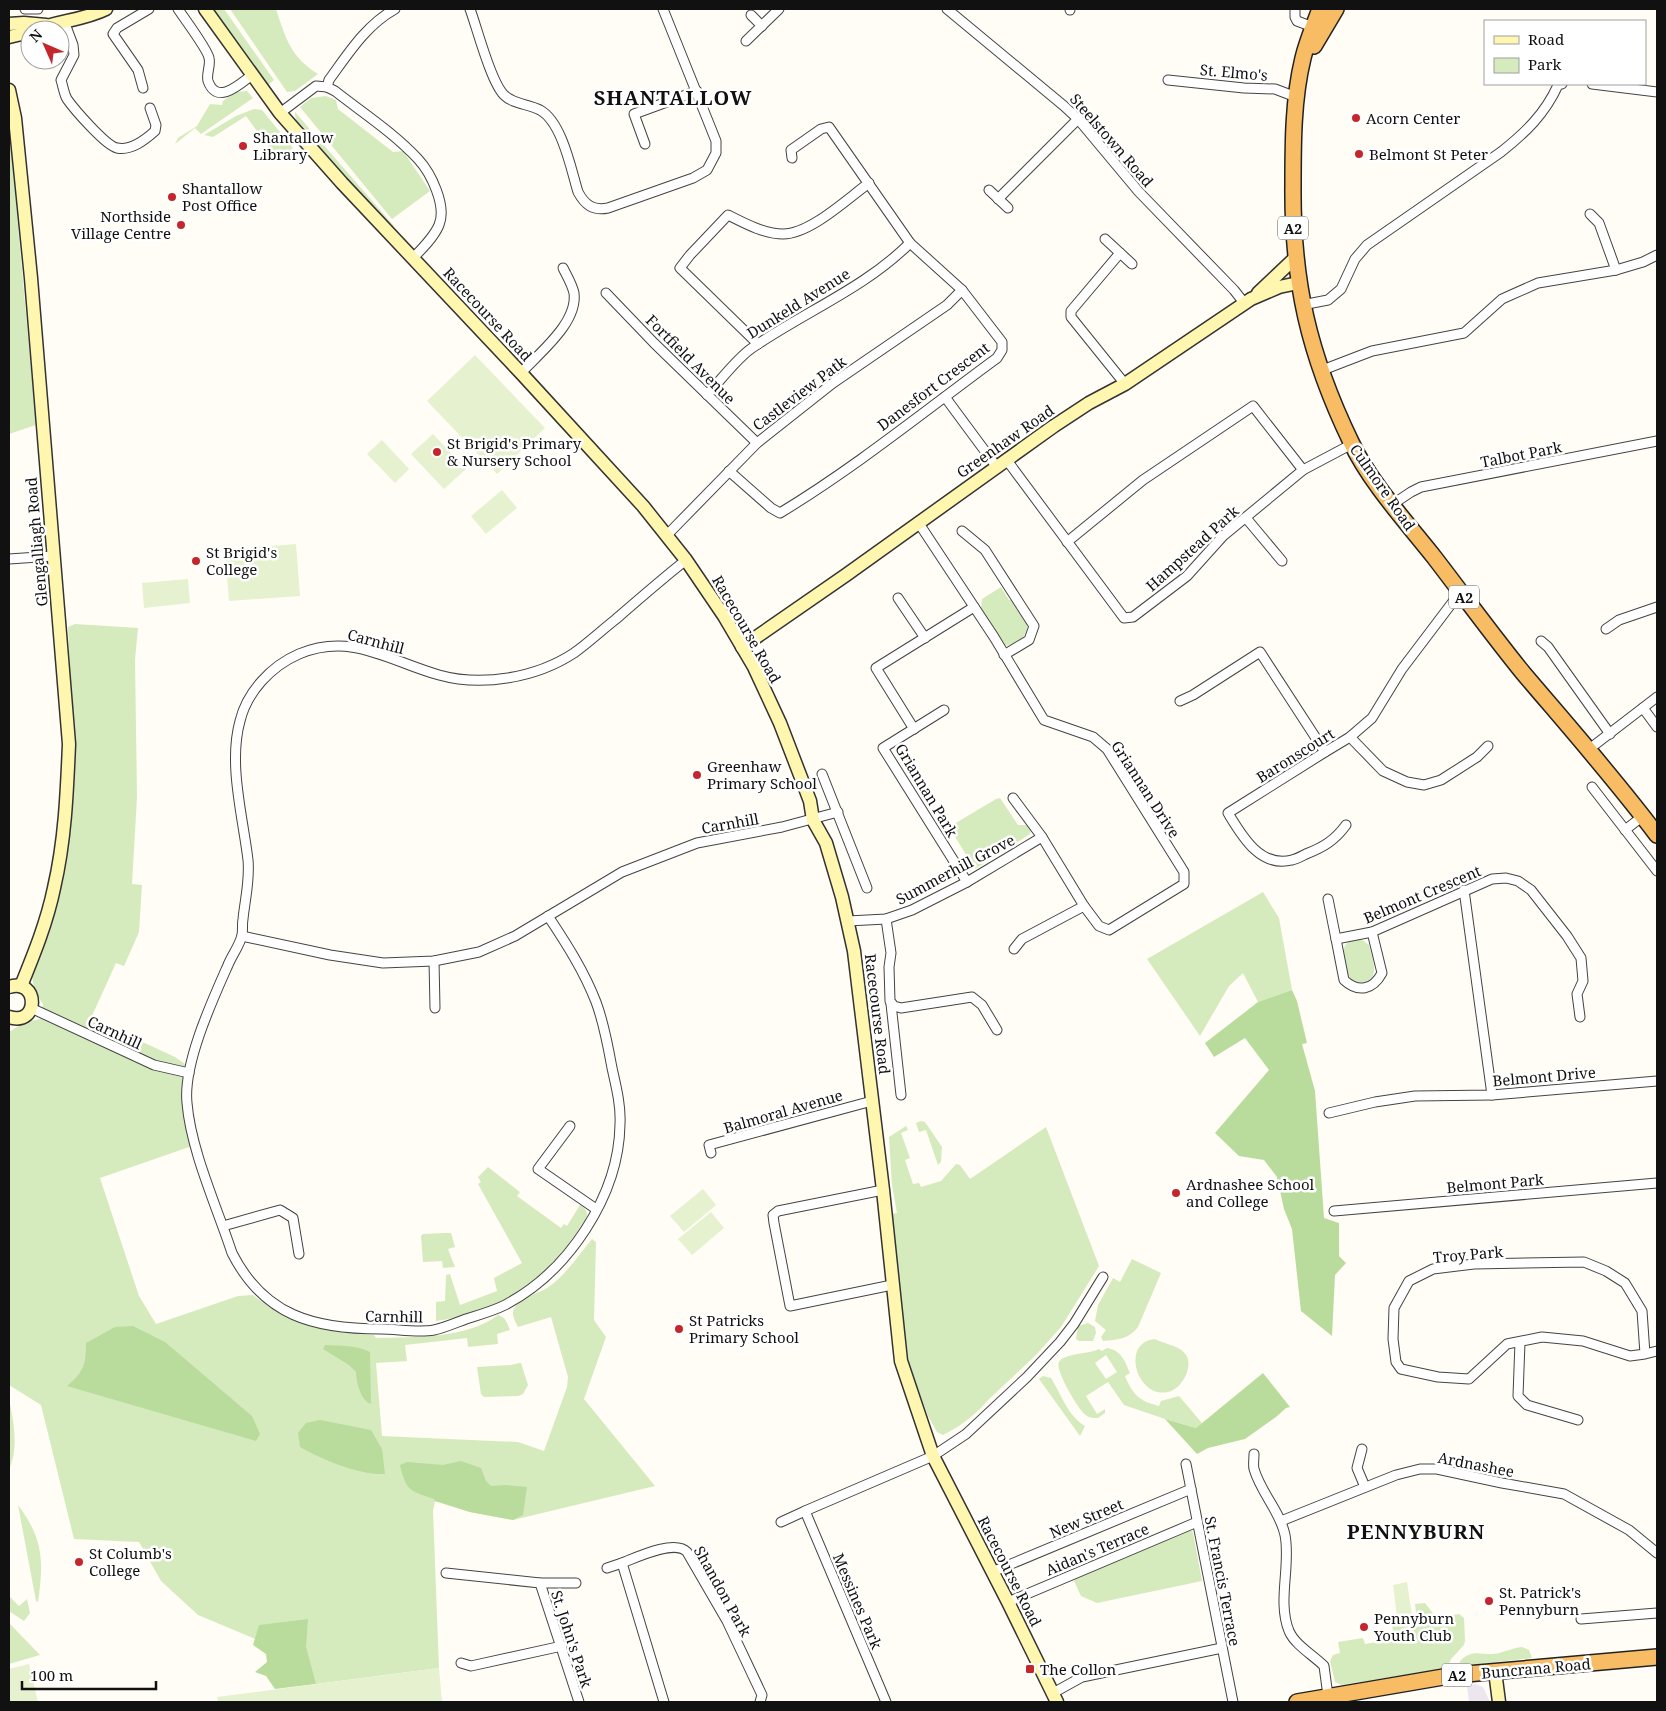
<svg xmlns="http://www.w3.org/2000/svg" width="1666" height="1711" viewBox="0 0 1666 1711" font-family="'Noto Serif',serif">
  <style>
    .industrial { fill: #eee6ef }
    .green { fill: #d5ebbd; fill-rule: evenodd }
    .forest { fill: #b9dc9c }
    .pitch { fill: #e6f2cf }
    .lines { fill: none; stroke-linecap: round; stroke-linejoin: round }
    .minor-casing { stroke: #444; stroke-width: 11 }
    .secondary-casing { stroke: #333; stroke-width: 15 }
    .trunk-casing { stroke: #222; stroke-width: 18 }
    .minor { stroke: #fff; stroke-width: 9 }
    .secondary { stroke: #fff6b0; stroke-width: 12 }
    .trunk { stroke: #f7bc64; stroke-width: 15 }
    .poi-dot { fill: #c4262e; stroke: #fff; stroke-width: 2 }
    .labels { text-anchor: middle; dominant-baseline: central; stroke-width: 5; stroke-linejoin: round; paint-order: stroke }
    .shield { fill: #fff; stroke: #585858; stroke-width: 1 }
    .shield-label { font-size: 14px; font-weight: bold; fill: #111 }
    .street-label { font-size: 15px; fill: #111; stroke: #fff }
    .poi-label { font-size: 15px; fill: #111; stroke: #fff; text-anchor: start }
    .district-label { font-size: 20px; font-weight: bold; letter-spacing: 1px; fill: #111; stroke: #fff }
  </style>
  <rect width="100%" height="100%" fill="#fffdf5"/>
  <path class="industrial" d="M1475,1684L1483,1687L1490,1702H1469L1467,1686Z"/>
  <g class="green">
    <path d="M212,9H224L274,80L268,85Z"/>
    <path d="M230,9H276C286,39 290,56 318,74L295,91L287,92Z"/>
    <path d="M247,91L253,98L201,134L195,128L175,144L178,138L197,126L210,104L222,105L223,101L236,92Z"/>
    <path d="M326,96L336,100L338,109L393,152L403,151L430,191L392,219L300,107L311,98Z"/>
    <path d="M254,109L262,110L293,148L282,157L275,156L246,116L213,137L204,135L236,116Z"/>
    <path d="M295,112L394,226L392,227L297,123L295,115Z"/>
    <path d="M9,126L36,425L9,434Z"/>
    <path d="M1001,587L1009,600H1013L1027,623C1029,636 1016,645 1004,646L981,608L982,599Z"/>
    <path d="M75,624L138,628L135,659L137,797L132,884L142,885L139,932L124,966L116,963L91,1018L175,1057L185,1064C180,1090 181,1120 192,1146L100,1178L139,1296L156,1324L238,1296L253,1295C287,1324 330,1334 374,1335L376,1338C413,1337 467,1339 498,1315C506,1317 507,1323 510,1330L497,1334L498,1344L468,1347L467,1338L405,1345L407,1361L376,1363L382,1436L518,1442L544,1451L567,1387L568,1377L551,1317L518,1327C515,1321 511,1315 514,1309C520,1296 539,1294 550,1286C566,1274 579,1255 592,1239L596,1242L594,1320L606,1337L584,1399L655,1486L513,1520L470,1512L435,1501L433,1511L439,1668L316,1684L260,1641L198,1615L161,1581L139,1542L74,1539L41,1405L9,1385V1032L25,1022L40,1019L43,1004L35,993L32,977L51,916L73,750L68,627Z"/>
    <path d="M1000,798L1018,825H1029L1031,829L1030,834L975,869L949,827L996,799Z"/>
    <path d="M1263,892L1279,918L1292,990L1258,1002L1243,973L1229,986L1200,1036L1147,959Z"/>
    <path d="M1361,939L1369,945C1373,961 1383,983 1356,983C1348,978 1347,973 1345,963C1342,948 1343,940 1361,939Z"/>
    <path d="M921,1121L925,1122L942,1147L941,1162L938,1165L926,1130L919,1132L916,1123Z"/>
    <path d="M906,1126L908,1130L901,1133L910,1158L905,1160L913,1184L919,1183L921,1187L941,1181L956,1164L960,1165L970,1179L1046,1127L1099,1266L1061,1327L1036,1355L987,1401C976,1415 959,1427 943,1435L937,1432L928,1416L909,1364L889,1214L897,1213L892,1185L889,1137Z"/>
    <path d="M488,1167L520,1192L517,1196L561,1228L564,1224L567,1226L580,1205C584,1207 586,1209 587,1214C587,1218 582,1224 580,1227C563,1254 540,1279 512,1296C489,1309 462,1318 436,1321V1302L445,1301L446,1275L450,1274L460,1305L497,1291L494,1278L522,1263L478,1184L481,1182L478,1177Z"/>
    <path d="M445,1233H451L455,1247L448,1249L455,1267L443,1268L442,1261L423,1262L421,1236L423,1234Z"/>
    <path d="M1132,1259L1161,1273L1138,1327C1129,1339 1117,1340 1103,1341L1101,1337L1106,1330L1095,1321L1098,1305L1113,1278L1120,1282Z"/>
    <path d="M1088,1323L1095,1327L1096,1333L1093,1341H1079L1076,1339L1078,1326Z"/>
    <path d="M1155,1339C1164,1344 1181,1346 1186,1355C1194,1367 1181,1390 1168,1392C1137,1399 1120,1342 1155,1339Z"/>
    <path d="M1107,1348C1121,1350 1125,1361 1130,1373L1125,1376C1133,1395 1139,1401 1159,1406L1161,1401L1179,1396L1202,1423L1196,1428L1165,1419L1124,1405L1108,1382L1086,1396L1097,1414L1105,1409V1413L1098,1418C1094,1418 1090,1418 1087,1416C1079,1412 1054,1368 1059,1362C1064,1353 1090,1354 1099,1349L1102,1351ZM1106,1355L1117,1372L1106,1379L1095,1363Z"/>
    <path d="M519,1363H521L528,1385L523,1394L518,1396L484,1397L481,1394L477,1367L511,1365Z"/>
    <path d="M1043,1376L1051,1378C1061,1394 1068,1416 1085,1426L1080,1436L1039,1379Z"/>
    <path d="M9,1398C13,1420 19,1446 10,1467Z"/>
    <path d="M18,1505C43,1538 44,1561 38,1602L36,1601Z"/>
    <path d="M1189,1530L1192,1531L1193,1533L1202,1581L1097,1603L1081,1596L1073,1579Z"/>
    <path d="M9,1596L19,1606L27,1599L30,1613L24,1621L9,1611Z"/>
    <path d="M1425,1603L1435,1616L1440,1617L1459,1614L1464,1618L1465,1641L1464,1645L1451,1659L1447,1668L1342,1685L1335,1682L1330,1661L1333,1655L1340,1653L1338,1642L1363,1638L1365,1644L1394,1639L1392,1624L1417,1620L1415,1604Z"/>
    <path d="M9,1623L40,1655L9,1664Z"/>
    <path d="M1522,1647L1529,1650L1532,1658L1460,1666V1661C1474,1647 1483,1657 1499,1653C1507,1651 1513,1648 1522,1647Z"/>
  </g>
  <g class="forest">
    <path d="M1292,990L1297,1001L1307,1043L1302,1044L1315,1091L1324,1218L1339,1223V1256L1346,1263L1335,1275L1332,1336L1301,1311L1292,1229L1284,1209L1277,1177L1264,1160L1239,1156L1215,1133L1269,1070L1245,1038L1214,1057L1205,1043L1258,1002Z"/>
    <path d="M133,1326L165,1342L252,1416L260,1434L256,1441L67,1386C84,1372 86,1364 86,1343L115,1327Z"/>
    <path d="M325,1345C341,1346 356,1345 370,1352L371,1404C361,1401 356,1382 356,1372L349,1365L323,1349Z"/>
    <path d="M1263,1373L1290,1407L1286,1408L1276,1417L1245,1439L1208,1448L1197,1454L1165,1419L1196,1428Z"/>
    <path d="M320,1420L371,1430L382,1449L385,1474C358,1475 323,1460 300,1447L298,1433L306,1423Z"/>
    <path d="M461,1461L481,1468L486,1481L491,1486L506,1485L527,1487L523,1515L513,1520L470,1512L435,1501L434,1499C410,1491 406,1491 400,1465L407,1462L443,1465Z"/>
    <path d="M308,1619L306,1647L316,1684L275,1689L266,1676L255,1672L267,1662L266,1654L253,1645L259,1625Z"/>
  </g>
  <g class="pitch">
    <path d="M475,355L545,428L497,474L427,401Z"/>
    <path d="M433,434L466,469L444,489L411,454Z"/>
    <path d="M382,440L409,469L395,483L367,454Z"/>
    <path d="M502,490L517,508L486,534L471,516Z"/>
    <path d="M296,544L300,596L229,601L225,550Z"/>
    <path d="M188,579L190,603L144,608L142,583Z"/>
    <path d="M703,1189L716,1205L684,1232L670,1216Z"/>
    <path d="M711,1212L724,1228L692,1255L678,1239Z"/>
    <path d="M1407,1582L1412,1615L1397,1617L1393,1585Z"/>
    <path d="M29,1664L38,1702H9V1669Z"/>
    <path d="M439,1668L442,1702H218L217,1697Z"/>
  </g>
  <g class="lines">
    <defs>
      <g id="minor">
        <path d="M25,9H38"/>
        <path d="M178,9C184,18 208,50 209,58C211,65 206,74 208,81C217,106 240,84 252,75"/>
        <path d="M470,9C477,28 491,82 504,95C513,104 528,104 540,110C562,122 571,169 578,192C585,205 593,211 608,208L693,178L707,170L716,153V141L663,9"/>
        <path d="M947,9L1064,106L1078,119L1139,192L1234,290L1245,304"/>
        <path d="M1295,9V17L1297,21L1313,27"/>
        <path d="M1070,10V9"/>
        <path d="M751,15L762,26"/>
        <path d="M64,21L73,45L74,55L61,80C63,86 64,94 67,99C74,109 106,146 117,148C131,151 145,140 155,131L156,125L150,108"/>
        <path d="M746,41L779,9"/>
        <path d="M1168,80L1244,88L1275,89L1296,97"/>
        <path d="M1592,84L1657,92"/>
        <path d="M327,87L335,91C363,113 394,133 418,159C431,173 447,206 439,225C434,237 422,249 413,258"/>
        <path d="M143,88L138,70L113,34L117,28L149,9"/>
        <path d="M280,113L316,86L327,87L329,80C348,54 366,25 395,9"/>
        <path d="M645,144L634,114L697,91"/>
        <path d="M989,190L1008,208"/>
        <path d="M998,199L1078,119"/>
        <path d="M1590,214L1599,223L1616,270"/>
        <path d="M1105,239L1132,264"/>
        <path d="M1120,253L1071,311V317L1125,384"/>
        <path d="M606,293L654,343L757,443"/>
        <path d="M1302,305L1328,300L1341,289L1355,259L1367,245L1501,152C1525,133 1545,114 1558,85L1562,84"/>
        <path d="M758,344L680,268L690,255L728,215C744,223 764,234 783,234C810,234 847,199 869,183"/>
        <path d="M1320,371L1372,351L1464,333L1502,299L1538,283L1616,270L1643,262L1657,255"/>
        <path d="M521,373C539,353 578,323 574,293C572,284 567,276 563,268"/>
        <path d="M707,395C720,381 737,358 752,348C804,312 865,288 910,243"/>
        <path d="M945,397L996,466"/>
        <path d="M1006,459L1124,618L1133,617L1187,576L1223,536L1303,470L1352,444"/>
        <path d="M729,471L771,508L780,513C856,467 926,410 997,358L1002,350V342L962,290L910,243L829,127L821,129L791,150L792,158"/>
        <path d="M1393,504L1411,492L1421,487L1657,441"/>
        <path d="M1246,518L1282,561"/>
        <path d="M918,522L994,637L1044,720L1093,737L1107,749L1184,872V884L1109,930L1099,926L1084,906"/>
        <path d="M962,531L985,550L1034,626L1029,640L1004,655"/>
        <path d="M667,535L757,443L833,383L947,305L962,290"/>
        <path d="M1067,542L1143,480L1253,406L1303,470"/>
        <path d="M9,559L53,556"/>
        <path d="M898,598L925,638"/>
        <path d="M1606,629L1619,620L1657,607"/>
        <path d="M1541,641L1548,647L1610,734"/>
        <path d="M1180,701L1193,695L1260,652L1325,752"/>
        <path d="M1643,708L1657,727"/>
        <path d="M944,710L883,748L967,882"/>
        <path d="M914,729L876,668L974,607"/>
        <path d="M1350,737L1383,771L1407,782L1424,785L1441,780L1477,757L1488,746"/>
        <path d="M1588,750L1657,697"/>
        <path d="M822,774L867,888"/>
        <path d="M1592,787L1657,871"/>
        <path d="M1013,798L1042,837L1084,906L1022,939L1014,949"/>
        <path d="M1346,825C1335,840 1324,847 1306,854C1302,856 1297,859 1292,860C1260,868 1242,836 1228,813L1325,752L1350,737L1372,718L1402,669L1455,599L1463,595"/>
        <path d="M1625,830L1643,816"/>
        <path d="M1464,890L1492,1095"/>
        <path d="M1328,899L1336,939L1372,932L1492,879L1506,878L1518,881L1531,890L1567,936L1581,958L1583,981L1577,994L1580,1017"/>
        <path d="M548,916C566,943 584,971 596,1002C604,1023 608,1046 612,1068C616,1086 621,1105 620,1124C619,1196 568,1272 505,1305C493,1311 479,1315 466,1319C455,1323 444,1328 434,1330C418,1333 397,1329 381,1329C314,1329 264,1316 232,1253C217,1207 191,1151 187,1103C183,1064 212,1001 228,965C232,955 240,945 242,935C243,930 242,924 243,919C245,899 250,881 248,860C243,817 228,764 240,721C247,692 271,666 299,654C352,632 389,661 439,675C482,687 536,678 574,653C588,643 602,630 616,619C639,599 662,579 686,560"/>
        <path d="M886,919L891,953L889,967L890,1001L894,1006L901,1008L972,997L982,1005L997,1030"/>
        <path d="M848,921L886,919L912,910L967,882L1042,837"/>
        <path d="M242,936L330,955L383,963L434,961L479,952L515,936L622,872L697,843L782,827L838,812"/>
        <path d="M1336,939L1344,980C1358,993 1373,990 1382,973L1372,932"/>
        <path d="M434,961L435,1008"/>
        <path d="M891,1004L901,1095"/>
        <path d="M31,1008L154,1065L189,1073"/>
        <path d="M1329,1113L1375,1102L1415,1096L1492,1095L1657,1081"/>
        <path d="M570,1126L538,1169L596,1209"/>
        <path d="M711,1153L709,1145L872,1101"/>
        <path d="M883,1190L778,1211L773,1215L774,1223L790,1306L892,1285"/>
        <path d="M1334,1211L1657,1183"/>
        <path d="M223,1226L280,1210L293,1218L299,1254"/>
        <path d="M1520,1342L1518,1396L1527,1405L1578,1420"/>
        <path d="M1645,1354L1642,1311L1625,1283L1606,1271L1584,1262L1474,1264L1433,1269L1409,1281L1394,1308L1393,1339L1396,1362L1401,1369L1438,1377L1469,1379L1507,1344L1542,1337L1583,1341L1630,1356L1645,1354L1657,1351"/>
        <path d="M1362,1449L1357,1468L1365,1487"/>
        <path d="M1254,1454C1254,1459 1253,1465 1254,1469C1261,1493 1280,1511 1285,1535C1291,1566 1277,1601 1289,1631C1295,1645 1313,1655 1324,1666L1328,1696"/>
        <path d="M1186,1464L1233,1702"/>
        <path d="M1281,1521L1396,1475L1420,1469H1437L1502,1483L1564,1494L1629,1530L1657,1553"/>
        <path d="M781,1522L805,1511"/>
        <path d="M607,1568L622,1563"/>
        <path d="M992,1572L1191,1489"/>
        <path d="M446,1573L540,1583H576"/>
        <path d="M540,1583L579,1702"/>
        <path d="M1008,1602L1197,1522"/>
        <path d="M1581,1619L1657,1613"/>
        <path d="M461,1663L471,1666L562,1646"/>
        <path d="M1053,1693L1082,1677L1222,1648"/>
        <path d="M664,1702L622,1563C637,1557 675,1539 687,1552L727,1621L762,1695L760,1702"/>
        <path d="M886,1702L805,1511L933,1456L966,1434L1027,1377L1060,1342L1074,1324L1103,1277"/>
      </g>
      <g id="secondary">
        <path d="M205,9L280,113L342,183L521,373L643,506L686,560L724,616L754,667L780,723L810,801L813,820L826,843L842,897L854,951L883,1190L901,1361L933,1456L1008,1602L1057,1702"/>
        <path d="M9,24L24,23L46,25"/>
        <path d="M35,30C58,21 84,20 106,9"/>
        <path d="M9,37L30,32"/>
        <path d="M9,90L15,118L31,278L69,744C67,792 65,841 54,888C47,922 34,954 21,986"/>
        <path d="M1258,293L1295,258"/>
        <path d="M742,647L846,575L1054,426L1089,403L1125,384L1251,299L1279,287L1298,283"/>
        <path d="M9,987C39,977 40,1027 9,1017"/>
        <path d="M1495,1671L1499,1702"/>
      </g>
      <g id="trunk">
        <path d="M1320,9C1314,25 1307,41 1303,58C1293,99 1293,143 1293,185C1292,282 1309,355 1351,442C1369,481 1407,523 1434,557C1464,596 1493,636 1524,674C1569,727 1615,779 1657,835"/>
        <path d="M1314,46L1336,9"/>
        <path d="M1297,1702L1455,1675L1657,1657"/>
      </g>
    </defs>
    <use href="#minor" class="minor-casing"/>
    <use href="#secondary" class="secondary-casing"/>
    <use href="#trunk" class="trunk-casing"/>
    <use href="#minor" class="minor"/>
    <use href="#secondary" class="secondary"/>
    <use href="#trunk" class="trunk"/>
  </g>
  <g class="poi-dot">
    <circle cx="1356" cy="118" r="5"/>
    <circle cx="243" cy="146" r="5"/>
    <circle cx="1359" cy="154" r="5"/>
    <circle cx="172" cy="197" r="5"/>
    <circle cx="181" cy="225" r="5"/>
    <circle cx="437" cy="452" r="5"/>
    <circle cx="196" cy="561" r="5"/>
    <circle cx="697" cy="775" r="5"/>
    <circle cx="1176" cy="1193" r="5"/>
    <circle cx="679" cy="1329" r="5"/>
    <circle cx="79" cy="1562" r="5"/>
    <circle cx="1489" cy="1601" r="5"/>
    <circle cx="1364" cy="1627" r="5"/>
    <rect x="1025" y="1664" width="10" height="10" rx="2.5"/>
  </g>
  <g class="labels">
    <g class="shield">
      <rect x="1278" y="216.5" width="30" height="23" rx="4"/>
      <rect x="1449" y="585.5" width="30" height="23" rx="4"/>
      <rect x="1442" y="1663.5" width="30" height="23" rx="4"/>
    </g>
    <g class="shield-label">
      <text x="1293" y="228">A2</text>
      <text x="1464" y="597">A2</text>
      <text x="1457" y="1675">A2</text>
    </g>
    <g class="street-label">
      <text transform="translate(1234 72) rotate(5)">St. Elmo's</text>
      <text transform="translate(1112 140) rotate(49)">Steelstown Road</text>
      <text transform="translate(798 303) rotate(-32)">Dunkeld Avenue</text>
      <text transform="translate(488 314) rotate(47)">Racecourse Road</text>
      <text transform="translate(691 359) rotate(45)">Fortfield Avenue</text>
      <text transform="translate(933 386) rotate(-37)">Danesfort Crescent</text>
      <text transform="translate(799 393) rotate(-37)">Castleview Patk</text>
      <text transform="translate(1005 441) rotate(-35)">Greenhaw Road</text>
      <text transform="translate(1521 454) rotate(-11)">Talbot Park</text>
      <text transform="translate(1383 487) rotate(55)">Culmore Road</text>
      <text transform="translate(36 542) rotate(-95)">Glengalliagh Road</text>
      <text transform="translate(1192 548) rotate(-42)">Hampstead Park</text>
      <text transform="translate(747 629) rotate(60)">Racecourse Road</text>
      <text transform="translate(376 641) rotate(15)">Carnhill</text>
      <text transform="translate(1295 755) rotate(-32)">Baronscourt</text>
      <text transform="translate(1146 789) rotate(57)">Griannan Drive</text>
      <text transform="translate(927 790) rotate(59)">Griannan Park</text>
      <text transform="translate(730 823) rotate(-10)">Carnhill</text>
      <text transform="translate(955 869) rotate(-28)">Summerhill Grove</text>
      <text transform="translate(1422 894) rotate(-23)">Belmont Crescent</text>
      <text transform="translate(878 1014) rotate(83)">Racecourse Road</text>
      <text transform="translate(115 1032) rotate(25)">Carnhill</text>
      <text transform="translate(1544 1076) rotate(-5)">Belmont Drive</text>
      <text transform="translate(783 1111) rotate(-16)">Balmoral Avenue</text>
      <text transform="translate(1495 1183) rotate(-5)">Belmont Park</text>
      <text transform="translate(1468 1254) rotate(-5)">Troy Park</text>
      <text transform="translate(394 1316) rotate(1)">Carnhill</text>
      <text transform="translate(1476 1464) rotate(11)">Ardnashee</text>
      <text transform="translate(1086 1518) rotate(-23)">New Street</text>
      <text transform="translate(1097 1549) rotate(-23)">Aidan's Terrace</text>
      <text transform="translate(1010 1571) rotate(63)">Racecourse Road</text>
      <text transform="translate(1223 1581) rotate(79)">St. Francis Terrace</text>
      <text transform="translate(723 1591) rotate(61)">Shandon Park</text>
      <text transform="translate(858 1601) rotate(67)">Messines Park</text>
      <text transform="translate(572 1639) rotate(72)">St. John's Park</text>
      <text transform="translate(1536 1668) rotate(-5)">Buncrana Road</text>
    </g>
    <g class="poi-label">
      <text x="1366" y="118">Acorn Center</text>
      <text x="253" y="137">Shantallow<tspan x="253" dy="17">Library</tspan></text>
      <text x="1369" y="154">Belmont St Peter</text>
      <text x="182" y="188">Shantallow<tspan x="182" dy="17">Post Office</tspan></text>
      <text x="171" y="216" text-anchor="end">Northside<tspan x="171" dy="17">Village Centre</tspan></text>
      <text x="447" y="443">St Brigid's Primary<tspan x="447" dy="17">&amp; Nursery School</tspan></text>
      <text x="206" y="552">St Brigid's<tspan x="206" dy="17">College</tspan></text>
      <text x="707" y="766">Greenhaw<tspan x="707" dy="17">Primary School</tspan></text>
      <text x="1186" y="1184">Ardnashee School<tspan x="1186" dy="17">and College</tspan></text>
      <text x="689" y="1320">St Patricks<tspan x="689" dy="17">Primary School</tspan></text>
      <text x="89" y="1553">St Columb's<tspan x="89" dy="17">College</tspan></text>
      <text x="1499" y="1592">St. Patrick's<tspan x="1499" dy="17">Pennyburn</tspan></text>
      <text x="1374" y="1618">Pennyburn<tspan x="1374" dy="17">Youth Club</tspan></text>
      <text x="1040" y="1669">The Collon</text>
    </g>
    <g class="district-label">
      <text x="673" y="97">SHANTALLOW</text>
      <text x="1416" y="1531">PENNYBURN</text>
    </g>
  </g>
  <rect width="1666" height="1711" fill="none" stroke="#111111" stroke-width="20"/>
  <rect x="1484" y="20" width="162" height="65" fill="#ffffff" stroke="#a0a0a0"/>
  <rect x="1494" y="36" width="25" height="8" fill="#fff6b0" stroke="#a0a0a0"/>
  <text x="1528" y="45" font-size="15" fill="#111111">Road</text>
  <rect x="1494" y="58" width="25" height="15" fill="#d5ebbd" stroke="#a0a0a0"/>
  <text x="1528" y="70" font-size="15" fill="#111111">Park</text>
  <g transform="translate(45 45) rotate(315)"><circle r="24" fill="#ffffff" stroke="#a0a0a0"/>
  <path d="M0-4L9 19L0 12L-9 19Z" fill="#c4262e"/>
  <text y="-8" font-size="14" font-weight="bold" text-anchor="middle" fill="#111111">N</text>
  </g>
  <path d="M22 1681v8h134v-8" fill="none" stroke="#111111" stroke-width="2.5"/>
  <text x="30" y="1681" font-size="15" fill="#111111" stroke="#ffffff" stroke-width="4" paint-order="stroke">100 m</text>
</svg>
